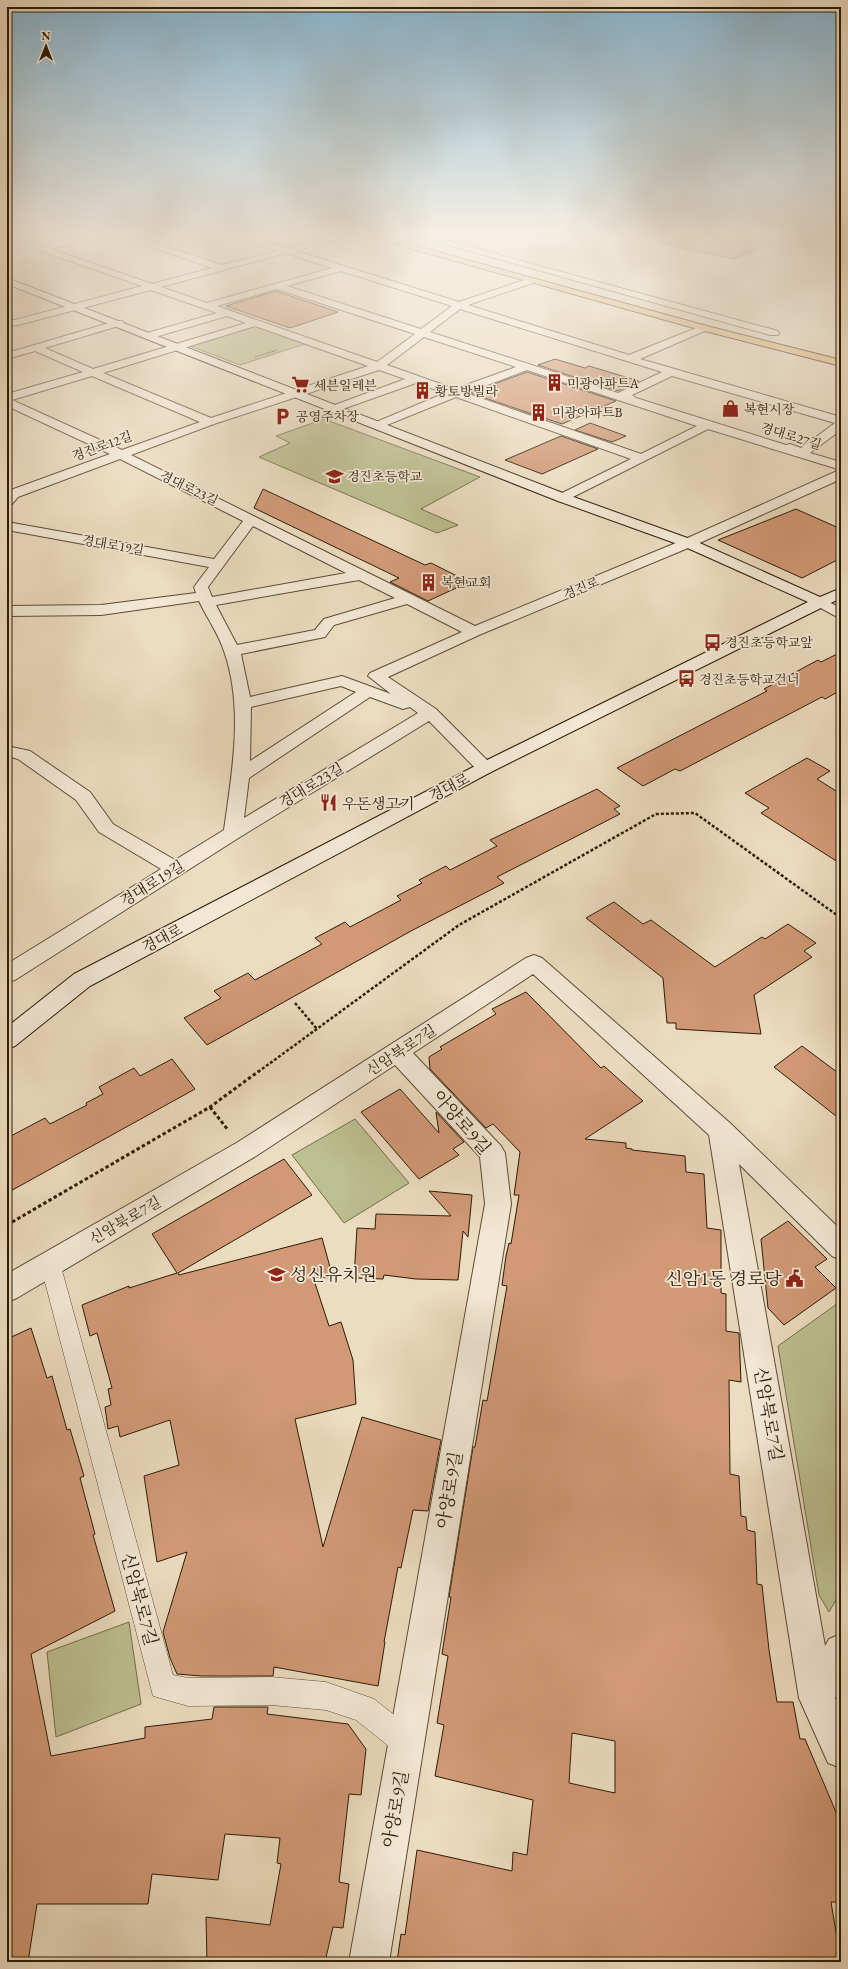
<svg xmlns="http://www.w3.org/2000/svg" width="848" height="1969" viewBox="0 0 848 1969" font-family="'EB Garamond','Noto Serif KR',serif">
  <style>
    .green { fill: #bcbf90; stroke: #746e4c }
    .building { fill: #d19976; stroke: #2b1c07; fill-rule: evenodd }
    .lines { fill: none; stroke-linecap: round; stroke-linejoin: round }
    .lane-casing { stroke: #5b4c35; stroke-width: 1 }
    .street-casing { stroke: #5b4c35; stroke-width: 2 }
    .secondary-casing { stroke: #2b1c07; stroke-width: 2 }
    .primary-casing { stroke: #2b1c07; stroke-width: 2 }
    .path-far2 { stroke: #2b1c07; stroke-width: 1; stroke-dasharray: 1.5 1; stroke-linecap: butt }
    .path-far1 { stroke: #2b1c07; stroke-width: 2.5; stroke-dasharray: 3 2; stroke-linecap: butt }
    .path { stroke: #2b1c07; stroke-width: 3; stroke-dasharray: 3.5 2.5; stroke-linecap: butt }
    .lane { fill: #f3e8d6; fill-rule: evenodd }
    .street { fill: #f3e8d6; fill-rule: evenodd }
    .secondary { fill: #f3e8d6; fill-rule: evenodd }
    .primary { fill: #e6be80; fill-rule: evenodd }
    .path-bridge { stroke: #2b1c07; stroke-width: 1; stroke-dasharray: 1.5 1; stroke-linecap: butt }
    .labels { text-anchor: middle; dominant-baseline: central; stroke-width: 3.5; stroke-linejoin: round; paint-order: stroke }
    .far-poi-label { font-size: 13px; fill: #2b1c07; stroke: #f3e8d6; text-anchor: start }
    .far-street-label { font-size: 13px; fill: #2b1c07; stroke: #f3e8d6 }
    .street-label { font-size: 15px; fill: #2b1c07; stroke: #f3e8d6 }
    .poi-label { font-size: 15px; fill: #2b1c07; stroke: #f3e8d6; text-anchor: start }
    .near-street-label { font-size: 18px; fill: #2b1c07; stroke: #f3e8d6 }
    .near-poi-label { font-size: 18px; fill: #2b1c07; stroke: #f3e8d6; text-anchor: start }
  </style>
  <rect width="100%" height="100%" fill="#ecdcc0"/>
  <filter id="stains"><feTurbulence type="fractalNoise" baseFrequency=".005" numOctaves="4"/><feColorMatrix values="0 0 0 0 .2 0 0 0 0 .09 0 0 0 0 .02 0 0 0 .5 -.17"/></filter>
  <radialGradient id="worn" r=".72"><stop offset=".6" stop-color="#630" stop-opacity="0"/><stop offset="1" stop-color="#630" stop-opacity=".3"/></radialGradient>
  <g class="green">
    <path d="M261,324L311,342L240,365L190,346Z"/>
    <path d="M324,419L480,477L421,509L458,525L437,533L259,457L290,443L276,436Z"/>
    <path d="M355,1119L409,1183L344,1223L292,1155Z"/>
    <path d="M841,1301V1591L829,1612L819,1595L778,1346Z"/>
    <path d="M129,1622L141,1704L56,1737L47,1652Z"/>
  </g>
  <g class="building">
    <path d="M666,234H791V235L733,259L665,244Z"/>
    <path d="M276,291L338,312L290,328L226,306Z"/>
    <path d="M555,359L585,368L589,366L639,381L617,391L538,365Z"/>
    <path d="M527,372L616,401L562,424L470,393Z"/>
    <path d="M590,423L626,436L612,442L575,430Z"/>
    <path d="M561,436L598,449L542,474L505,460Z"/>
    <path d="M263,489L425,565L431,563L469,582L428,601L390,582L399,578L254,508Z"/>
    <path d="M796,509L841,529V558L802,578L718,540Z"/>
    <path d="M841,652V690L825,699L822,697L680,771L675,769L643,786L617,768L767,691L764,689L818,660L821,662Z"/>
    <path d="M807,758L830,771L817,779L841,794V864L761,813L769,808L745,793Z"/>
    <path d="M597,789L620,806L614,809L620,814L497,877L504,883L411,931L207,1045L184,1018L221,998L214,991L248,973L255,980L322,944L315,938L345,922L350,927L401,900L397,896L422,883L419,880L446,866L450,870L497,846L490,840Z"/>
    <path d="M614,902L643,924L651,920L715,967L762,937L765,939L788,924L816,943L804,951L812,957L754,995L761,1034L676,1029V1023H667L663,978L586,918Z"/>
    <path d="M526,992L601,1068L604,1066L643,1101L585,1139L626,1143V1148L632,1149V1150L685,1156L686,1172L704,1174L707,1228L721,1230V1293L726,1294V1331L739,1333L741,1382L729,1380L730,1474L739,1476L741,1516L746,1517L747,1530L755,1532L757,1584L762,1585L769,1650L777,1702H793L800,1739H805L841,1824V1902H831L841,1962H397L401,1934L405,1935L417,1850L512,1871L513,1852L527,1855L533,1800L435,1776L444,1725L437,1723L448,1656L442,1654L451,1597H449L473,1447H475L483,1400L487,1401L507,1286L502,1285L506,1256L509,1243L511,1244L519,1195H514L520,1152L493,1124L486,1128L430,1069L429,1057L442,1049L440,1047L496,1014L492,1009ZM572,1733L615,1741V1793L569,1783Z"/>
    <path d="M802,1046L841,1075V1120L774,1067Z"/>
    <path d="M172,1059L195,1089L7,1193V1138L45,1118L50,1124L87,1105L86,1103L103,1094L99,1087L134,1068L140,1076Z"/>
    <path d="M400,1089L439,1133L436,1112L464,1142L453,1149L459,1155L419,1179L361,1112Z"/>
    <path d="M284,1159L312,1195L178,1273L179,1275L322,1238L333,1278L313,1277L329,1326L341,1322L353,1360L356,1404L295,1419L323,1547L362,1417L441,1440L428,1511L413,1510L401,1568L398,1567L384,1642H385L378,1686L274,1667L273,1676H202L177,1674L170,1658L163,1632L187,1552L157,1562L144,1476L179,1465L170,1420L120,1437L118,1426L108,1429L105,1407L111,1405L108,1389L112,1388L97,1333L90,1336L82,1305L129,1286V1288L177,1273L152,1234Z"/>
    <path d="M429,1191L472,1195L468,1237L463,1231L458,1280L416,1279L384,1275L383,1279L354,1278L357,1228L375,1229L376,1214L451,1216Z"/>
    <path d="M788,1221L827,1259L815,1267L836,1288L784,1325L768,1308L761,1239Z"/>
    <path d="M31,1328L47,1378L52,1376L67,1430L70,1429L84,1476L80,1478L95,1534L93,1535L115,1611L31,1654L51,1756L145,1738V1727L212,1719L214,1707H268L267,1714L348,1724L366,1749L361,1795L349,1794L339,1882L349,1884L343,1928L333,1927L325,1962H207L206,1917L270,1925L281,1864L277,1863L280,1838L225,1834L218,1880L152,1874L148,1904H37L28,1962H7V1339Z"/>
  </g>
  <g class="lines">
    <defs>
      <path id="lane" d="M50,1254L57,1256L60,1263L173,1675L188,1678L271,1677L326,1682L374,1699L416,1732L420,1742L416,1752L406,1756L396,1752L356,1720L326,1710L271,1705L188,1706L153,1696L40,1263L43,1256Z"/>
      <g id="street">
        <path d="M7,234L42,246L91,234H107L51,249L152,284L212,268L114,234H127L222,265L277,251L225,234H239L287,248L338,234H353L296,251L459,302L527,279H533V283L468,305L629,355L701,326H707L709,328L707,330L640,359L841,417V430L810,453L841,462V470L708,429L563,502L558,501L556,498L558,495L631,459L456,397L382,427H374L372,425L374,423L445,393L416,383L340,410H332L330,408L332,406L405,379L379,370L214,424L131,455L475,626L683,540L837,471L841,470V479L693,546L479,635L388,677L436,709L491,764L494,768L491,772L485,773L479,772L429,721L240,837L15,980L7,982V964L161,869L99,832L76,800L18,759L7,756V746L30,751L90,792L113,824L175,860L224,830C232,772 244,708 224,651C218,633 207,618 199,601L101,615L7,616V606L101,605L196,593L194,587L209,567L7,530V522L214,559L243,521L120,459L18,497L12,504L7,505L8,491L110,454L7,406V394L83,372L35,351L7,359V353L116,321H122L124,323L122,325L45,348L93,369L246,323L227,316L155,337H147L146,335L147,333L217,313L151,290L18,325L7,326V320H15L142,286L7,239ZM286,253L332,268L207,303L161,287ZM341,271L452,306L421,329L287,286ZM277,289L415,334L377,362L217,306ZM460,309L662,372L618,393L430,332ZM255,326L368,366L211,418L103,373ZM424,337L516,367L455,389L387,365ZM527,370L697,426L641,454L466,393ZM92,376L200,422L122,450L12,400ZM672,376L835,423L801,448L790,444L786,445L636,398L632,395ZM253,526L346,573L212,597L208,587ZM359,580L395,598L324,619L315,630L237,645L216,605ZM407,604L462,632L370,673L368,676L391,694L342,676L250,697L241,654L325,637L334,625ZM341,686L356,692L250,761L251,707ZM370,697L403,709L410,707L418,713L244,818L249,778Z"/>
        <path d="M409,234H423L778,331L779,333L778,335H770Z"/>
        <path d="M820,598L841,608V619L815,605L813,602L815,599Z"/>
        <path d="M534,955L542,958L730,1123L841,1230V1260L832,1256L739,1164L825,1646L829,1639L841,1634V1687L835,1698L841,1710V1768L828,1763L799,1698L709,1135L533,974L413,1053L501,1146L505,1153L511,1204L389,1962H349L485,1204L480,1157L395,1065L256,1156L17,1298L7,1302V1274L238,1142L526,958Z"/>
      </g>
      <path id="secondary" d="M7,278L568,495L693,540L820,597L841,588V598L491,772L90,986L15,1046L7,1049V1027L74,974L479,764L808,602L683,546L558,501L7,284Z"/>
      <path id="primary" d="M359,234H373L707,326L841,360V366L701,330Z"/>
    </defs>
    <use href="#lane" class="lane-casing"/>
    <use href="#street" class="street-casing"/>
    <use href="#secondary" class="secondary-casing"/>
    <use href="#primary" class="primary-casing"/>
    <g class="path-far2">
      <path d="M700,264L701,262"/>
      <path d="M255,357L277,350"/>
    </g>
    <g class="path-far1">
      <path d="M295,1003L317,1029"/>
      <path d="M258,1072L459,925L656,814L695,813L841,918"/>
    </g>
    <g class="path">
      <path d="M210,1107L228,1130"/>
      <path d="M7,1225L210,1107L259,1071"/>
    </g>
    <use href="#lane" class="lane"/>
    <use href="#street" class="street"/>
    <use href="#secondary" class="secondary"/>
    <use href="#primary" class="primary"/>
    <path class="path-bridge" d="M383,247L412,239"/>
  </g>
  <linearGradient id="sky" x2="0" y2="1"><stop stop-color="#88b7d2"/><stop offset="0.46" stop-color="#f6efe3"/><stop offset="1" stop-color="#f6efe3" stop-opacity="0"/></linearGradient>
  <rect width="848" height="510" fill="url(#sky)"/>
  <defs>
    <symbol id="building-bare" viewBox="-9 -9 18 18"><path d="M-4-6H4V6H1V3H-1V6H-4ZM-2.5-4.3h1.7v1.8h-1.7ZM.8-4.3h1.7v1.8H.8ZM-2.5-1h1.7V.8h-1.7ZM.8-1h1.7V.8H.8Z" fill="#8f2418" stroke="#f3e8d6" stroke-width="2.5" paint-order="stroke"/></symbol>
    <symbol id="supermarket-bare" viewBox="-9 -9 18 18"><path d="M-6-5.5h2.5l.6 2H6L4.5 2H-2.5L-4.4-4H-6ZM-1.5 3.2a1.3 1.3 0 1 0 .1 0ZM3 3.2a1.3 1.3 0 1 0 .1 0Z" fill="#8f2418" stroke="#f3e8d6" stroke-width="2.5" paint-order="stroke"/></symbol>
    <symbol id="shop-bare" viewBox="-9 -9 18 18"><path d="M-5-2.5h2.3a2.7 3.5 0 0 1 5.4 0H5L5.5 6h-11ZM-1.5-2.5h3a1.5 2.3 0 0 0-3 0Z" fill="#8f2418" stroke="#f3e8d6" stroke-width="2.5" paint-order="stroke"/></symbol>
    <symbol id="parking-bare" viewBox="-9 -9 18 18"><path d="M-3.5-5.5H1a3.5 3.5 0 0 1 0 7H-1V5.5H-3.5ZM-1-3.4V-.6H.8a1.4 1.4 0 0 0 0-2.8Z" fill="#8f2418" stroke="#f3e8d6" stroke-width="2.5" paint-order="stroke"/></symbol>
    <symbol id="school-bare" viewBox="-9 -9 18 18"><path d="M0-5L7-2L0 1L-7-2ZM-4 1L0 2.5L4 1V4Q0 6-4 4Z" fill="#8f2418" stroke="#f3e8d6" stroke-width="2.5" paint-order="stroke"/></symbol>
    <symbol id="bus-bare" viewBox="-9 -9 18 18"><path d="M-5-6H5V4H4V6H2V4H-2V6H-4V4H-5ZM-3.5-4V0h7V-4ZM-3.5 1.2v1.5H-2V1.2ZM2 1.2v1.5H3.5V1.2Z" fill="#8f2418" stroke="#f3e8d6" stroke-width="2.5" paint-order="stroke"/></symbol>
    <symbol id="restaurant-bare" viewBox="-9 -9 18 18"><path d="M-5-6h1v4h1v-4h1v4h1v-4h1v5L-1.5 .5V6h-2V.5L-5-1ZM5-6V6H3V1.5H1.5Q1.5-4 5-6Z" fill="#8f2418" stroke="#f3e8d6" stroke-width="2.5" paint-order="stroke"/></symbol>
    <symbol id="civic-bare" viewBox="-9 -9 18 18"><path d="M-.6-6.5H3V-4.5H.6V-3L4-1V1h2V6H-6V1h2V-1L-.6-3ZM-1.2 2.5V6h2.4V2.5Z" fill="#8f2418" stroke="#f3e8d6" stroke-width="2.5" paint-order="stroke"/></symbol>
  </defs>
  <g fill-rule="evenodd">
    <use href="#building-bare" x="542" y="370" width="25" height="25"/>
    <use href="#supermarket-bare" x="288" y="372" width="25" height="25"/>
    <use href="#building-bare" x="410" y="378" width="25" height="25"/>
    <use href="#shop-bare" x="718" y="396" width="25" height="25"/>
    <use href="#building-bare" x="526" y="400" width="25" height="25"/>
    <use href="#parking-bare" x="270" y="404" width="25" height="25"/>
    <use href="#school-bare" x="322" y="464" width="25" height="25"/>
    <use href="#building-bare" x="416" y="570" width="25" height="25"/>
    <use href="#bus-bare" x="700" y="630" width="25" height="25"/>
    <use href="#bus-bare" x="674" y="666" width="25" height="25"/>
    <use href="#restaurant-bare" x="316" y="790" width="25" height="25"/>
    <use href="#school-bare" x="264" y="1262" width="25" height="25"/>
    <use href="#civic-bare" x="782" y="1266" width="25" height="25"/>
  </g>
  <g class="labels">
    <g class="far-poi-label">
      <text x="567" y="383">미광아파트A</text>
      <text x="314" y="385">세븐일레븐</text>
      <text x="435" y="391">황토방빌라</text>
      <text x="744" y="409">복현시장</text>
      <text x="552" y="412">미광아파트B</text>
      <text x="296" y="416">공영주차장</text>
      <text x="347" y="476">경진초등학교</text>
      <text x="441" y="582">복현교회</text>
      <text x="725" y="642">경진초등학교앞</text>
      <text x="699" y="679">경진초등학교건너</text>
    </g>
    <g class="far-street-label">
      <text transform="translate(791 436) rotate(17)">경대로27길</text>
      <text transform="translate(102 446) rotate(-20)">경진로12길</text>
      <text transform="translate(189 488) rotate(26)">경대로23길</text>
      <text transform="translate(113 545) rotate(10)">경대로19길</text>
      <text transform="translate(581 588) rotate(-23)">경진로</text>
    </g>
    <g class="street-label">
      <text transform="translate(311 785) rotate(-31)">경대로23길</text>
      <text transform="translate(449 787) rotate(-28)">경대로</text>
      <text transform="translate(152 883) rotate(-32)">경대로19길</text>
      <text transform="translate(162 938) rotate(-28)">경대로</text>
      <text transform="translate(401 1050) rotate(-33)">신암북로7길</text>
      <text transform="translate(125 1220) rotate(-30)">신암북로7길</text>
    </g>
    <g class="poi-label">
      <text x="342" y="803">우돈생고기</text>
    </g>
    <g class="near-street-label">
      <text transform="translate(462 1122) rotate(49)">아양로9길</text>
      <text transform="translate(769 1414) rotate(80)">신암북로7길</text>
      <text transform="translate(449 1490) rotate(-80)">아양로9길</text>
      <text transform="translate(140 1599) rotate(75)">신암북로7길</text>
      <text transform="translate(395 1809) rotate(-80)">아양로9길</text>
    </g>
    <g class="near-poi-label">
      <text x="290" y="1274">성신유치원</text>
      <text x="782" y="1278" text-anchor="end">신암1동 경로당</text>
    </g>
  </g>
  <rect width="848" height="1969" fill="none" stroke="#ecdcc0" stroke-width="24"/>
  <rect x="8" y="8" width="832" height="1953" fill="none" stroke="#2b1c07" stroke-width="2"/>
  <rect x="12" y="12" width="824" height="1945" fill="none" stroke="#2b1c07"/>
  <g transform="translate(46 46)" stroke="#f3e8d6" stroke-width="3" paint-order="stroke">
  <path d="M0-3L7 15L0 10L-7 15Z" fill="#2b1c07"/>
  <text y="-6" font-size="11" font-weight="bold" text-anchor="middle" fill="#2b1c07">N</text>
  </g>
  <rect width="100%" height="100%" filter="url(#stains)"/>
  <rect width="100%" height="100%" fill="url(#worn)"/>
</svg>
